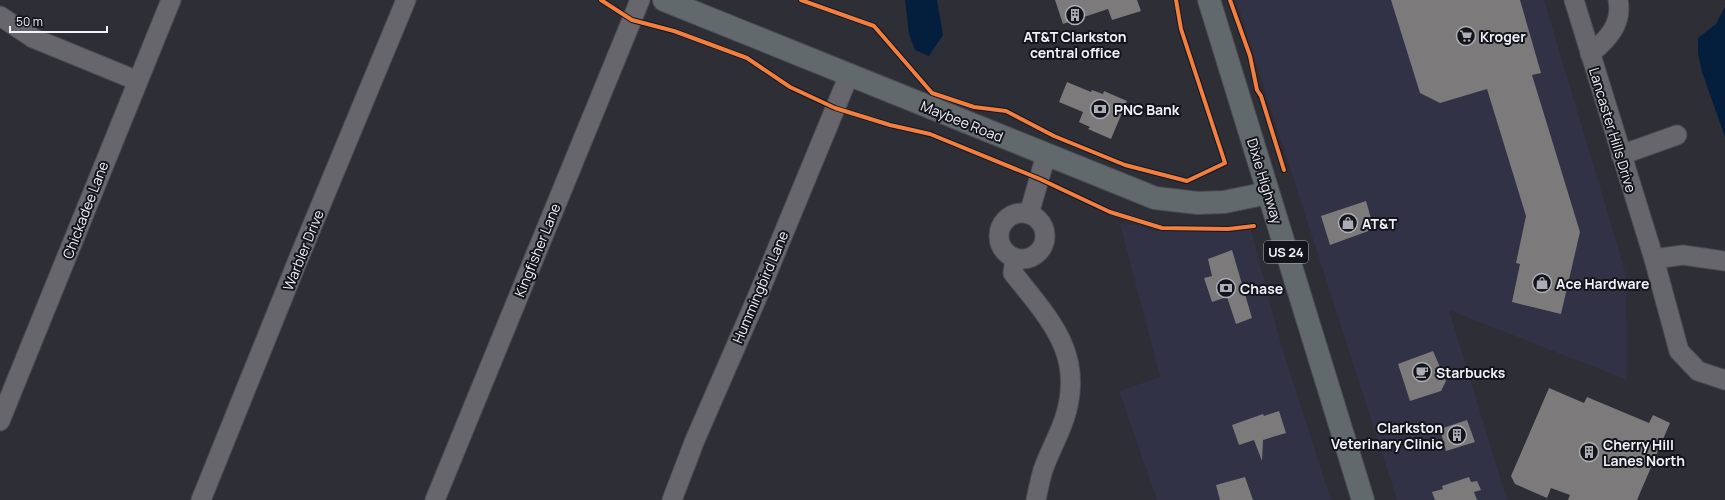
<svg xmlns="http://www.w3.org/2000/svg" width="1725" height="500" viewBox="0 0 1725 500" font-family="Manrope,sans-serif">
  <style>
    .built { fill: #323246 }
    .water { fill: #041e3e }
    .building { fill: #7c7a7a }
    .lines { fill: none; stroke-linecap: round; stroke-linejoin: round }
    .minor-casing { stroke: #4b4b52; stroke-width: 21 }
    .major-casing { stroke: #4b4b52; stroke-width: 24 }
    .minor { stroke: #66666c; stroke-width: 19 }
    .major { stroke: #62696c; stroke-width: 22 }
    .cycleway-casing { stroke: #14151b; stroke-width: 6 }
    .cycleway { stroke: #f27e40; stroke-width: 4 }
    .labels { text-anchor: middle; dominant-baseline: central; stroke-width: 4; stroke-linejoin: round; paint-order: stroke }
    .shield { fill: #14151b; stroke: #aeafb8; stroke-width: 1 }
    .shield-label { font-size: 13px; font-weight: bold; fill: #f0f1fb }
    .poi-label { font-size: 14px; font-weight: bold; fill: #f0f1fb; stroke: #14151b; text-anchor: start }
    .street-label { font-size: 14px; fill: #f0f1fb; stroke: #14151b }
  </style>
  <rect width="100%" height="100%" fill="#2e2e36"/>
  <g class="built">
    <path d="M1236,0H1544L1626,274L1627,380L1449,310L1507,500H1397Z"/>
    <path d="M1120,224L1137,225L1153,231L1251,230L1280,341L1331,500H1157L1119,391L1160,377Z"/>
  </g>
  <g class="water">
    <path d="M905,0H937L943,35L929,56L915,50L909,34Z"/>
    <path d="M1725,7V137L1702,72L1698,53V38L1716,24Z"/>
  </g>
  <g class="building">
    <path d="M1055,0H1137L1141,11L1112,20L1108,9L1063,24Z"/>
    <path d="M1391,0H1520L1541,73L1532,75L1580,232L1561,314L1512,302L1520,264L1516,263L1526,216L1487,89L1440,103L1420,93Z"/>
    <path d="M1067,82L1091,92L1092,90L1103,94L1104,91L1127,101L1111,139L1088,129L1090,127L1079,122L1083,112L1059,102Z"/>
    <path d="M1366,201L1374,229L1330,245L1321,216Z"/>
    <path d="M1232,250L1252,318L1236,324L1227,297L1212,302L1204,278L1212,276L1208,259Z"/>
    <path d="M1433,351L1446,381L1441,391L1410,401L1398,364Z"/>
    <path d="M1549,388L1584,403L1587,397L1649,423L1653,415L1670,423L1637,500H1568L1570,495L1551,488L1547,498L1515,484L1511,476Z"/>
    <path d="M1279,411L1286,433L1263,440L1262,461L1254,440L1239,445L1232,425L1263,414L1264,416Z"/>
    <path d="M1467,420L1475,442L1446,451L1440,429Z"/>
    <path d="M1245,477L1253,500H1220L1216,485Z"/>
    <path d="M1469,477L1471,482L1477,481L1481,490L1474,492L1477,500H1435L1432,492L1443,489L1442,486Z"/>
  </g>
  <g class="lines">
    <defs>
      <g id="minor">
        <path d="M1574,0L1654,259L1679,351L1698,371L1725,380"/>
        <path d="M0,16L33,38L138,81"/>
        <path d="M1590,54C1607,40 1623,24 1618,0"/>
        <path d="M1621,155L1677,135"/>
        <circle cx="1022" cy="236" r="23"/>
        <path d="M1029,214L1046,155"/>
        <path d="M1015,258L1013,273C1050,320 1086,355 1064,420C1058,437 1049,453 1043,470C1040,480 1038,490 1036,500"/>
        <path d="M1654,259L1683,255L1725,261"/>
        <path d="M0,421L171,0"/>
        <path d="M201,500L300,255L406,0"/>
        <path d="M435,500L640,0"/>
        <path d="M672,500L695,440L756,300L849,75"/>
      </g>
      <g id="major">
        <path d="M664,0L1155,198L1198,203L1224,202L1268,193"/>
        <path d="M1209,0L1363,500"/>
      </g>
    </defs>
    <use href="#minor" class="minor-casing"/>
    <use href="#major" class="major-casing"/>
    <use href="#minor" class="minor"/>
    <use href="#major" class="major"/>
    <defs>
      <g id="cycleway">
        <path d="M601,0L632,20L674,31L747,58L790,87L835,108L890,125L930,134L1040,179L1110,212L1162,228L1228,229L1254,226"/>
        <path d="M801,0L874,26L932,93L974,107L1006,111L1054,136L1125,165L1187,181L1225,163L1181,29L1176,0"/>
        <path d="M1230,0L1250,56L1257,90L1261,96L1284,170"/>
      </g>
    </defs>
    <use href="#cycleway" class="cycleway-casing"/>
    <use href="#cycleway" class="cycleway"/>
  </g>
  <defs>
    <symbol id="building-ring" viewBox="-11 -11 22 22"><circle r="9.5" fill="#14151b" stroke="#acadb6" stroke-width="1.5"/><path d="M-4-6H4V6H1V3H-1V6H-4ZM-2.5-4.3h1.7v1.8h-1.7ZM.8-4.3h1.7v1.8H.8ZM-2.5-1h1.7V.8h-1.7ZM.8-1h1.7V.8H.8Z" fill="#acadb6"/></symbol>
    <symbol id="supermarket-ring" viewBox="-11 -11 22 22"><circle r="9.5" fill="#14151b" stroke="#acadb6" stroke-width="1.5"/><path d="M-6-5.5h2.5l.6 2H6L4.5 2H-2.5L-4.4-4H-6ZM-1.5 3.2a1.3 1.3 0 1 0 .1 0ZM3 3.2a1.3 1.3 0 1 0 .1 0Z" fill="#acadb6"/></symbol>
    <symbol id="bank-ring" viewBox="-11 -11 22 22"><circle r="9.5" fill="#14151b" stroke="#acadb6" stroke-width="1.5"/><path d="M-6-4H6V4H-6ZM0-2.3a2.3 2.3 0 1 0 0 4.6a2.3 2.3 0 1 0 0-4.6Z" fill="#acadb6"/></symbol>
    <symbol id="shop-ring" viewBox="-11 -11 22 22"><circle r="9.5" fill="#14151b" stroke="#acadb6" stroke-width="1.5"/><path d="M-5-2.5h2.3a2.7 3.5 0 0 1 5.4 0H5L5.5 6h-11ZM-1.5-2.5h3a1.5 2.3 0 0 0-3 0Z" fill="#acadb6"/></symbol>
    <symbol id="cafe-ring" viewBox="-11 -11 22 22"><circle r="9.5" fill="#14151b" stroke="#acadb6" stroke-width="1.5"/><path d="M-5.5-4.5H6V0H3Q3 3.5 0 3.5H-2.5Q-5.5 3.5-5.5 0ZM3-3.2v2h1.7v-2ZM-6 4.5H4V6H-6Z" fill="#acadb6"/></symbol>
  </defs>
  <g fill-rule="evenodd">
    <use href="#building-ring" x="1064" y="4" width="22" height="22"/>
    <use href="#supermarket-ring" x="1455" y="25" width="22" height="22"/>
    <use href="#bank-ring" x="1089" y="98" width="22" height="22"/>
    <use href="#shop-ring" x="1337" y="212" width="22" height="22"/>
    <use href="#shop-ring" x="1531" y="272" width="22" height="22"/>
    <use href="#bank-ring" x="1215" y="277" width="22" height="22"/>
    <use href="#cafe-ring" x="1411" y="361" width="22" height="22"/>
    <use href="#building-ring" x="1446" y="424" width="22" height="22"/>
    <use href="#building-ring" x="1578" y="441" width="22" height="22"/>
  </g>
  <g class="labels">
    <rect class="shield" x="1264" y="241" width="44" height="22" rx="3"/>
    <g class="shield-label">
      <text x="1286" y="252">US 24</text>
    </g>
    <g class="poi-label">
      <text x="1075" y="36" text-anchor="middle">AT&amp;T Clarkston<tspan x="1075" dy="16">central office</tspan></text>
      <text x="1480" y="36">Kroger</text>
      <text x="1114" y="109">PNC Bank</text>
      <text x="1362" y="223">AT&amp;T</text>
      <text x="1556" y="283">Ace Hardware</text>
      <text x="1240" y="288">Chase</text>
      <text x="1436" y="372">Starbucks</text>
      <text x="1443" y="427" text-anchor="end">Clarkston<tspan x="1443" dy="16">Veterinary Clinic</tspan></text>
      <text x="1603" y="444">Cherry Hill<tspan x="1603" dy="16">Lanes North</tspan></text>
    </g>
    <g class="street-label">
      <text transform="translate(962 121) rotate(22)">Maybee Road</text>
      <text transform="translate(1613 130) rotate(73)">Lancaster Hills Drive</text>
      <text transform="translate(1265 181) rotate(73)">Dixie Highway</text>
      <text transform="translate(85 210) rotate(-69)">Chickadee Lane</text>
      <text transform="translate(303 250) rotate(-68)">Warbler Drive</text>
      <text transform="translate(537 250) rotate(-68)">Kingfisher Lane</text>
      <text transform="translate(760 287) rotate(-67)">Hummingbird Lane</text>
    </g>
  </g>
  <path d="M10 26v6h97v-6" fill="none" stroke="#f0f1fb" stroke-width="2"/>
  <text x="16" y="26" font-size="12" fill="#f0f1fb" stroke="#14151b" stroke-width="3" paint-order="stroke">50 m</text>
</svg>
